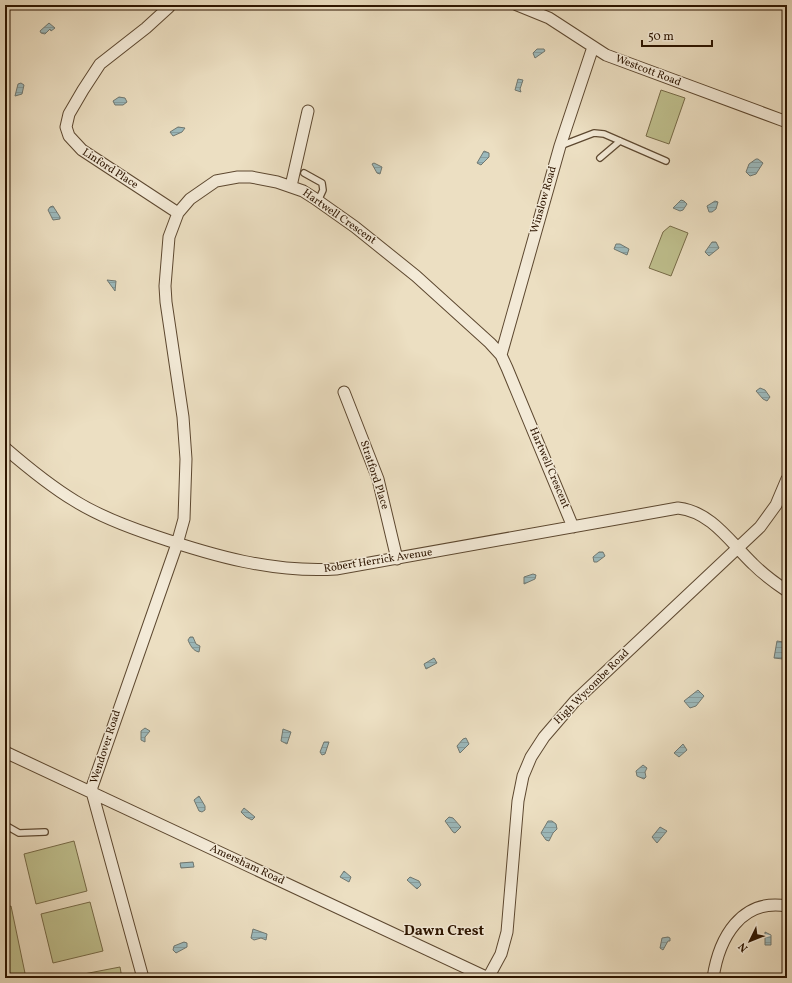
<svg xmlns="http://www.w3.org/2000/svg" width="792" height="983" font-family="Vollkorn,serif">
<style>
.pitch{fill:#bfc08e;stroke:#766a47}
.water{fill:url(#water-rules);stroke:#707871}
.lines{fill:none;stroke-linecap:round;stroke-linejoin:round}
.service-casing{stroke:#5d4830;stroke-width:8}
.minor-casing{stroke:#5d4830;stroke-width:13}
.service{stroke:#f3ead7;stroke-width:5.5}
.minor{stroke:#f3ead7;stroke-width:11}
.labels{text-anchor:middle;dominant-baseline:central;stroke-width:3;stroke-linejoin:round;paint-order:stroke}
.street-label{font-size:11px;fill:#2d1500;stroke:#f3ead7}
.district-label{font-size:15px;font-weight:bold;fill:#2d1500;stroke:#f3ead7}
</style>
<defs>
<pattern id="water-rules" width="6" height="5" patternUnits="userSpaceOnUse"><rect width="6" height="5" fill="#9cbabd"/><path d="M0 2.5h6" fill="none" stroke="#879fa1"/></pattern>
</defs>
<rect width="100%" height="100%" fill="#ecdfc2"/>
<filter id="stains"><feTurbulence type="fractalNoise" baseFrequency=".005" numOctaves="4"/><feColorMatrix values="0 0 0 0 .2 0 0 0 0 .09 0 0 0 0 .02 0 0 0 .5 -.17"/></filter>
<radialGradient id="worn" r=".72"><stop offset=".6" stop-color="#630" stop-opacity="0"/><stop offset="1" stop-color="#630" stop-opacity=".3"/></radialGradient>
<path class="pitch" d="M 661,90 L 685,98 L 669,144 L 646,136 Z
M 670,226 L 688,233 L 671,276 L 649,268 L 663,232 Z
M 74,841 L 87,891 L 36,904 L 24,854 Z
M 90,902 L 103,951 L 53,963 L 41,914 Z
M 11,906 L 26,978 L 5,978 L 5,908 Z
M 120,967 L 122,978 L 63,978 Z"/>
<path class="water" d="M 49,23 L 55,28 L 51,31 L 50,29 L 45,34 L 41,33 L 40,31 Z
M 537,49 L 544,49 L 545,51 L 535,58 L 533,53 Z
M 518,79 L 523,80 L 520,89 L 521,92 L 515,90 Z
M 21,83 L 24,85 L 22,94 L 15,96 L 18,84 Z
M 119,97 L 125,98 L 127,102 L 123,105 L 115,105 L 113,101 Z
M 178,127 L 185,128 L 182,132 L 173,136 L 170,132 Z
M 484,151 L 489,153 L 489,157 L 481,165 L 477,163 Z
M 756,159 L 758,159 L 763,163 L 756,174 L 750,176 L 746,172 L 749,164 Z
M 374,163 L 382,167 L 380,174 L 377,173 L 372,164 Z
M 681,200 L 684,201 L 687,204 L 683,210 L 680,211 L 673,208 Z
M 715,201 L 718,202 L 716,209 L 712,212 L 709,212 L 707,206 Z
M 53,206 L 60,217 L 60,219 L 53,220 L 48,210 L 50,207 Z
M 712,242 L 716,242 L 719,248 L 709,256 L 705,252 Z
M 616,244 L 620,244 L 629,249 L 627,255 L 614,249 Z
M 107,280 L 116,281 L 115,291 Z
M 760,388 L 765,390 L 770,397 L 767,401 L 763,399 L 756,391 Z
M 599,552 L 603,552 L 605,556 L 597,562 L 594,562 L 593,557 Z
M 533,574 L 536,575 L 535,579 L 524,584 L 524,577 Z
M 190,637 L 193,637 L 196,644 L 200,646 L 199,652 C 193,651 190,645 188,640 Z
M 777,641 L 783,642 L 783,659 L 774,658 Z
M 434,658 L 437,663 L 426,669 L 424,664 Z
M 698,690 L 704,696 L 696,706 L 690,708 L 684,701 Z
M 145,728 L 150,731 L 145,737 L 145,742 L 141,740 L 141,731 Z
M 283,729 L 291,732 L 287,744 L 281,741 Z
M 466,738 L 469,744 L 460,753 L 457,746 L 463,739 Z
M 329,742 L 325,754 L 322,755 L 320,752 L 324,742 Z
M 683,744 L 687,750 L 679,757 L 674,753 Z
M 643,765 L 647,768 L 645,772 L 646,777 L 644,779 L 637,776 L 636,771 Z
M 199,796 L 205,806 L 205,810 L 202,812 L 199,811 L 194,800 Z
M 244,808 L 255,817 L 252,820 L 246,817 L 241,812 Z
M 449,817 L 453,818 L 461,827 L 455,833 L 453,832 L 445,821 Z
M 548,821 L 552,821 L 556,824 L 557,829 L 553,833 L 549,841 L 546,840 L 541,833 Z
M 660,827 L 667,831 L 657,843 L 652,837 Z
M 193,862 L 194,867 L 181,868 L 180,863 Z
M 344,871 L 351,877 L 349,882 L 340,877 Z
M 410,877 L 419,881 L 421,885 L 417,889 L 407,880 Z
M 253,929 L 267,934 L 266,940 L 261,938 L 254,940 L 251,938 Z
M 765,932 L 771,935 L 771,945 L 765,945 Z
M 668,937 L 670,938 L 670,941 L 668,941 L 663,950 L 660,948 L 662,938 Z
M 184,942 L 187,943 L 187,947 L 176,953 L 173,950 L 174,946 Z"/>
<g class="lines">
<defs>
<path id="service" d="M 785,122 L 787,111
M 560,146 L 594,133 L 604,134 L 666,161
M 600,158 L 620,141
M 304,173 L 322,183 L 323,190 L 318,201
M 5,825 L 19,833 L 45,832"/>
<path id="minor" d="M 517,5 L 549,18 L 606,55 L 787,122
M 169,7 L 146,28 L 100,64 L 83,90 L 69,114 L 66,127 L 69,136 L 82,150 L 178,213
M 291,186 L 308,111
M 501,355 L 560,146 L 593,47
M 344,392 L 378,479 L 397,559
M 5,448 C 27,467 50,486 75,501 C 99,516 128,527 155,536 C 214,556 273,573 336,569 L 678,508 C 712,512 730,542 753,564 C 763,574 775,583 787,591
M 5,752 L 488,978
M 143,978 L 92,792 L 92,787 L 177,544 L 184,519 L 186,459 L 183,417 L 166,302 L 165,286 L 169,237 L 178,213 L 190,199 L 216,181 L 238,177 L 251,177 L 277,182 L 303,191 L 314,198 L 355,227 L 416,276 L 490,343 L 501,355 L 507,368 L 573,527
M 488,978 L 501,954 L 507,932 L 518,801 L 523,776 L 531,757 L 544,737 L 575,701 L 760,527 L 776,505 L 787,479
M 713,978 C 719,938 741,898 787,906"/>
</defs>
<use href="#service" class="service-casing"/>
<use href="#minor" class="minor-casing"/>
<use href="#service" class="service"/>
<use href="#minor" class="minor"/>
</g>
<g class="labels">
<g class="street-label">
<text transform="translate(648 71) rotate(21)">Westcott Road</text>
<text transform="translate(110 169) rotate(33)">Linford Place</text>
<text transform="translate(544 200) rotate(-74)">Winslow Road</text>
<text transform="translate(339 217) rotate(35)">Hartwell Crescent</text>
<text transform="translate(549 468) rotate(67)">Hartwell Crescent</text>
<text transform="translate(374 475) rotate(72)">Stratford Place</text>
<text transform="translate(378 561) rotate(-9)">Robert Herrick Avenue</text>
<text transform="translate(592 687) rotate(-45)">High Wycombe Road</text>
<text transform="translate(106 747) rotate(-72)">Wendover Road</text>
<text transform="translate(247 865) rotate(25)">Amersham Road</text>
</g>
<g class="district-label">
<text x="444" y="931">Dawn Crest</text>
</g>
</g>
<rect width="792" height="983" fill="none" stroke="#ecdfc2" stroke-width="20"/>
<rect x="6" y="6" width="780" height="971" fill="none" stroke="#2d1500" stroke-width="2"/>
<rect x="10" y="10" width="772" height="963" fill="none" stroke="#2d1500"/>
<g transform="translate(750 941) rotate(227)" stroke="#f3ead7" stroke-width="3" paint-order="stroke">
<path d="M0-3L7 15L0 10L-7 15Z" fill="#2d1500"/>
<text y="-6" font-size="11" font-weight="bold" text-anchor="middle" fill="#2d1500">N</text>
</g>
<path d="M642 40v6h70v-6" fill="none" stroke="#2d1500" stroke-width="2"/>
<text x="648" y="40" font-size="12" fill="#2d1500" stroke="#f3ead7" stroke-width="3" paint-order="stroke">50 m</text>
<rect width="100%" height="100%" filter="url(#stains)"/>
<rect width="100%" height="100%" fill="url(#worn)"/>
</svg>
